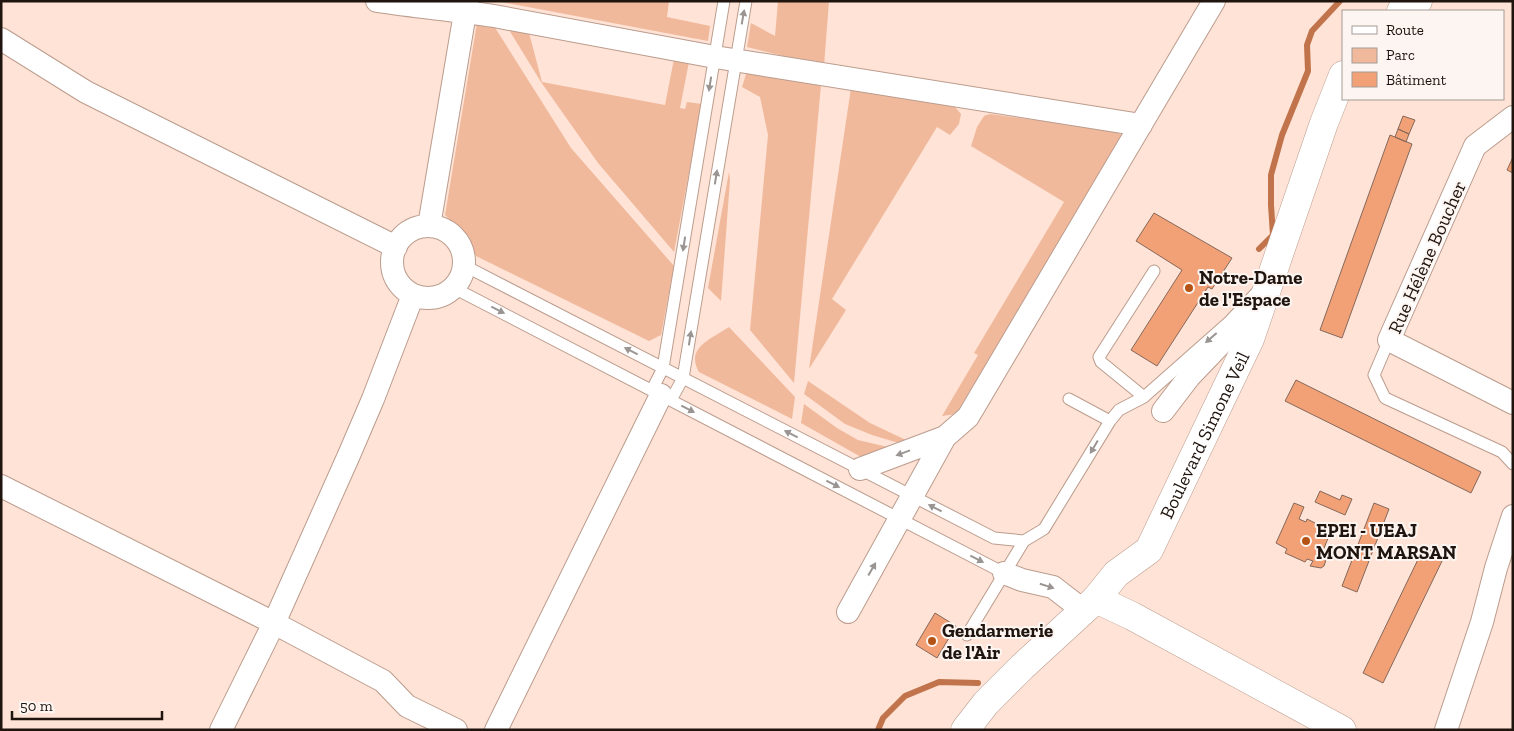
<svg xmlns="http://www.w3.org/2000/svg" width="1514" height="731" font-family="'Zilla Slab',serif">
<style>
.green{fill:#f1b99c}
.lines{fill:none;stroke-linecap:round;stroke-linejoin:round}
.stream{stroke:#c1744b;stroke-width:6}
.building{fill:#f2a177;stroke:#85685a}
.lane-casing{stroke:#bb9c8d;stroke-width:13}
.street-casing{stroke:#bb9c8d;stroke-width:24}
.secondary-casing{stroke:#bb9c8d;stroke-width:29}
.lane{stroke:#fff;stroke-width:11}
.street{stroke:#fff;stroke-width:22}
.secondary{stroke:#fff;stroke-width:28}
.oneway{fill:#9a9593}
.poi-dot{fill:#b55314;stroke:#fcf5f1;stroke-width:2}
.labels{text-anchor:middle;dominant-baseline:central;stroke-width:4;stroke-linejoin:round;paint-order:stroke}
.street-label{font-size:19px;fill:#1f140e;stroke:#fcf5f1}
.poi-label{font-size:19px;font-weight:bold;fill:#1f140e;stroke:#fcf5f1;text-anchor:start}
</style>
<rect width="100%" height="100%" fill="#fee3d6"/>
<path class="green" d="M 496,1 L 669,1 L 667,17 L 710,26 L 708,41 Z
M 778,1 L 829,1 L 824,66 L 747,47 L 751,23 L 775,36 Z
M 477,23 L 494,26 L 571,148 L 674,266 L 661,335 L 649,341 L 476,256 L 461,231 L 445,215 Z
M 506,25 L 528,29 L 542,82 L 665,105 L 674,59 L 689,62 L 680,108 L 685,109 L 687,102 L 702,104 L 674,252 L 598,163 L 541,82 Z
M 747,71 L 821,85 L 794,383 L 750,330 L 768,135 L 760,97 L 742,87 Z
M 851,88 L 955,107 L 961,114 L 959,124 L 950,135 L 937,127 L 832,299 L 846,310 L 809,369 Z
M 990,114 L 1112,130 L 1122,135 L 956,414 L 942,416 L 978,355 L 974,353 L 1064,202 L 971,146 L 977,127 L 984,116 Z
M 729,172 L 730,180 L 721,301 L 708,288 Z
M 729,327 L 795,397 L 792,419 L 699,372 C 685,348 711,339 729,327 Z
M 808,381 L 870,423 L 906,440 L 902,444 L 872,435 L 845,424 L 804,394 Z
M 804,404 L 837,428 L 858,440 L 892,448 L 861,457 L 801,423 Z"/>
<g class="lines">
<path class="stream" d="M 1259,249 L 1273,235 L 1271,205 L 1271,175 L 1282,135 L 1308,71 L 1307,45 L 1312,31 L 1340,1
M 878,730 L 883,718 L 905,696 L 939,682 L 978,683"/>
</g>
<path class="building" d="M 1403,116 L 1415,120 L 1409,134 L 1398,129 Z
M 1398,129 L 1409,134 L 1406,142 L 1395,137 Z
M 1390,135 L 1412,144 L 1342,338 L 1320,330 Z
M 1513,157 L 1513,173 L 1507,170 Z
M 1154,213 L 1232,258 L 1212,289 L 1208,287 L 1157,366 L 1131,350 L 1182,270 L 1136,241 Z
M 1296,380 L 1481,472 L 1471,493 L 1285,401 Z
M 1320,491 L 1340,500 L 1342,495 L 1352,499 L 1345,515 L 1315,502 Z
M 1294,503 L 1304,507 L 1299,519 L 1306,522 L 1307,519 L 1331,531 L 1322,553 L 1325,555 L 1326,560 L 1324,566 L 1321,568 L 1310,566 L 1313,561 L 1307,559 L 1305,562 L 1285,553 L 1287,549 L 1276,543 Z
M 1374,503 L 1389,509 L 1357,592 L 1342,586 Z
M 1424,547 L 1444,557 L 1383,683 L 1363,673 Z
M 935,613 L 956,626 L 937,658 L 916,645 Z"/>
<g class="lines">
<defs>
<path id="lane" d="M 465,266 L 994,538 L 1024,541 L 1044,529 L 1110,421 L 1119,410 L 1144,397 L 1230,321 L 1258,291
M 454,288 L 1004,573
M 1389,340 L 1374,375 L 1385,398 L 1502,452 L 1513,464
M 652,390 L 663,368 L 724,1
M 1144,397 L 1101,362 L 1099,357 L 1154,271
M 1069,399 L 1110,421
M 671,400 L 683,378 L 746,1
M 967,635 L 1024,541"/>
<path id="street" d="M 377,1 C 416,7 455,10 494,16 L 715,57 L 1141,125
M 1,39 L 86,92 L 396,247
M 1513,117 L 1475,146 L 1389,340 L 1513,403
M392 262a36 36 0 1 1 72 0a36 36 0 1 1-72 0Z
M 429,226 L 467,1
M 1163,411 L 1189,377 L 1232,332 L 1259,316
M 860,469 L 945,437
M 1,486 L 274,623 L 383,681 L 407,706 L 456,730
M 1004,573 L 1022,580 L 1053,587 L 1084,611
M 848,612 L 945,437 L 968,417 L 1214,1
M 221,730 L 274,623 L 349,455 L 373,399 L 413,295
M 496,730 L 661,395
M 1446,730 L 1482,622 L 1496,568 L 1513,516"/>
<g id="secondary">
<path d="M 1401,11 L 1418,1"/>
<path d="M 1096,599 L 1132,616 L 1342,730"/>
<path id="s1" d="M 965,730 L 986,703 L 1022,667 L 1096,599 L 1116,574 L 1149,550 L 1250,339 L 1324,123 L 1343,75"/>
</g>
</defs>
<use href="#lane" class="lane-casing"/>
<use href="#street" class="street-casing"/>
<use href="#secondary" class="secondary-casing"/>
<use href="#lane" class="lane"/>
<use href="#street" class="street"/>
<use href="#secondary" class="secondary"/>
</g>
<defs><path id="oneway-solid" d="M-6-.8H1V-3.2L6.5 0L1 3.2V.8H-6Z" transform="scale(1.25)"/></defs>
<g class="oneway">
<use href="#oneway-solid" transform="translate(743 17) rotate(-80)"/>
<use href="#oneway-solid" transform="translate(710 84) rotate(99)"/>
<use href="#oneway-solid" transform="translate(716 177) rotate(-81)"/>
<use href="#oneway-solid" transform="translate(684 244) rotate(99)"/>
<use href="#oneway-solid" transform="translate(498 310) rotate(27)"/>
<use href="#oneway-solid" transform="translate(690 338) rotate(-81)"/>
<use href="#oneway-solid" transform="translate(1211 338) rotate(139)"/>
<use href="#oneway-solid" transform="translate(631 351) rotate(-153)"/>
<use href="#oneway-solid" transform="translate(688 409) rotate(27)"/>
<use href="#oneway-solid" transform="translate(791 434) rotate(-153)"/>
<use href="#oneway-solid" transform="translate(1094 447) rotate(121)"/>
<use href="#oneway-solid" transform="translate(903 453) rotate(160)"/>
<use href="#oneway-solid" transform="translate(833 484) rotate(27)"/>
<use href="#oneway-solid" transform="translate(935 508) rotate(-153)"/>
<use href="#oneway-solid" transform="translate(977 559) rotate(27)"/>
<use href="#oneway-solid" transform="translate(872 569) rotate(-60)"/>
<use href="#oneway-solid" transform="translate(1047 586) rotate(17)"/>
</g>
<g class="poi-dot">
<circle cx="1189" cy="288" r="5"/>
<circle cx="1306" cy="541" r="5"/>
<circle cx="932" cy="641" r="5"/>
</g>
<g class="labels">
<g class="street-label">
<text transform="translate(1427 257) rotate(-66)">Rue Hélène Boucher</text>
<text stroke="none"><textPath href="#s1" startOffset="386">Boulevard Simone Veil</textPath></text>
</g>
<g class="poi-label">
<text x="1199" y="277">Notre-Dame<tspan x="1199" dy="22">de l'Espace</tspan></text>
<text x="1316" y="530">EPEI - UEAJ<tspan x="1316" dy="22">MONT MARSAN</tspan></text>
<text x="942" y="630">Gendarmerie<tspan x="942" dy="22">de l'Air</tspan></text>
</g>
</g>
<rect width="1514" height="731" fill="none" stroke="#1f140e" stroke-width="5"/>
<rect x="1342" y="10" width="162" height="90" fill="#fcf5f1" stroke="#a49b96"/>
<rect x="1352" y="26" width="25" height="8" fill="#ffffff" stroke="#a49b96"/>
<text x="1386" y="35" font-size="15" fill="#1f140e">Route</text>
<rect x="1352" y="48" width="25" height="15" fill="#f1b99c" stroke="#a49b96"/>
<text x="1386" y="60" font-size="15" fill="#1f140e">Parc</text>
<rect x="1352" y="72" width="25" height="15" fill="#f2a177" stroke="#a49b96"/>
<text x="1386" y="85" font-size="15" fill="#1f140e">Bâtiment</text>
<path d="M12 711v8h150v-8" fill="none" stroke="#1f140e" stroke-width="2.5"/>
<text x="20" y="711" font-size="15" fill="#1f140e" stroke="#fcf5f1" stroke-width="4" paint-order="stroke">50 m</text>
</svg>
